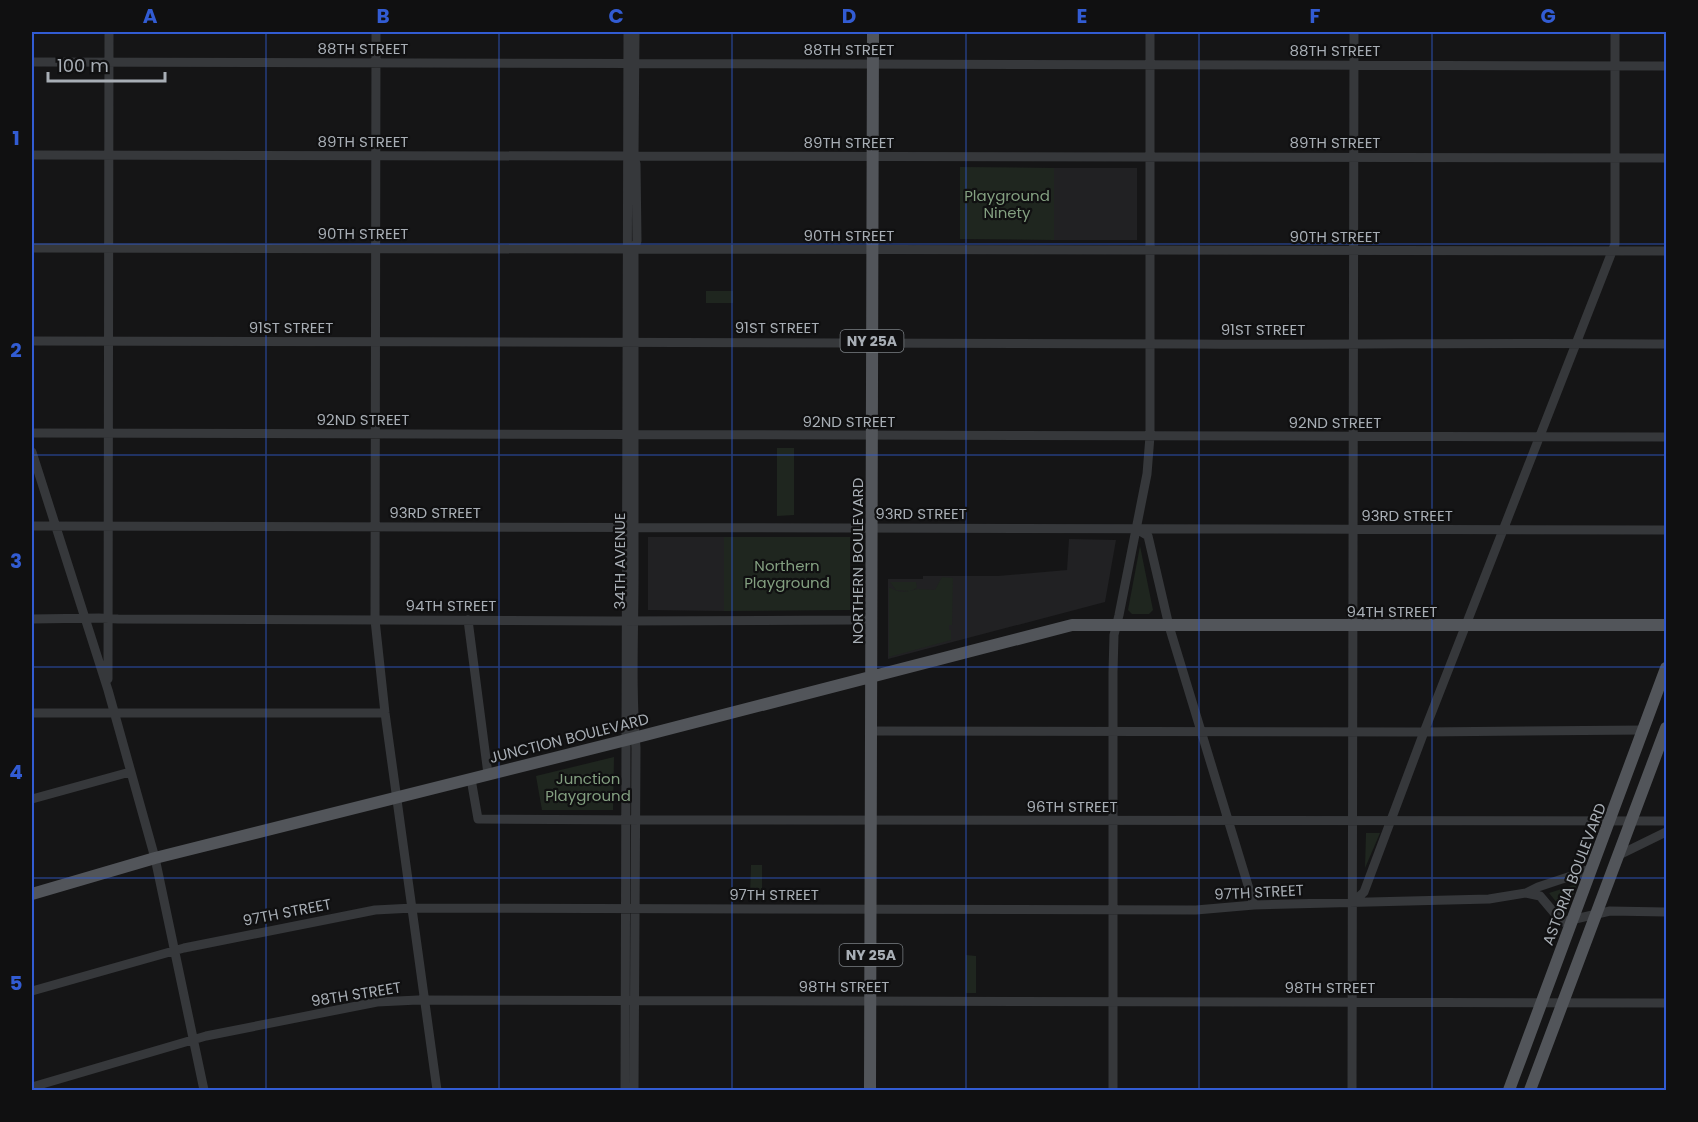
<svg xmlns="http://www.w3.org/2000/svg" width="1698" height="1122" font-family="Poppins,sans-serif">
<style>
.built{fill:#212123}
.green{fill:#1f261f}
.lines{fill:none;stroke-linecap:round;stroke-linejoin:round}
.minor{stroke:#36383b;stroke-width:9}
.major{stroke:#52555a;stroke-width:12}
.grid{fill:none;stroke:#325cd3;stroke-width:1.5;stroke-opacity:0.55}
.labels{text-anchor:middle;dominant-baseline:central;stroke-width:4.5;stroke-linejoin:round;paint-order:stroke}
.shield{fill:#101011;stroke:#7a7f84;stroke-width:1.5}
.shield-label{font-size:14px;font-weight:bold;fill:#a8aeb5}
.street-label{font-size:15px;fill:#a8aeb5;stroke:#101011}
.park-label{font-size:15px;fill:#839f80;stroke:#101011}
.neatline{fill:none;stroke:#325cd3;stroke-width:2}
.grid-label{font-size:20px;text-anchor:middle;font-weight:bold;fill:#325cd3}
</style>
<rect width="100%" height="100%" fill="#151516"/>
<path class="built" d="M 1054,168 L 1137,168 L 1137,240 L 1054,240 Z
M 648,537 L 724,537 L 724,611 L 648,610 Z
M 1069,539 L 1116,540 L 1105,602 L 888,659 L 888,579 L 923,579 L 923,576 L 998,576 L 1067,570 Z"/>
<path class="green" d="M 960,167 L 1054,168 L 1054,240 L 960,239 Z
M 706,291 L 733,291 L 733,303 L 706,303 Z
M 777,448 L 794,448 L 794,515 L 777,516 Z
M 724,537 L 850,537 L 850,610 L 724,611 Z
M 1140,546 L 1153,610 L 1149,614 L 1132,614 L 1128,610 Z
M 942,577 L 953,578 L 952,625 L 949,625 L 949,630 L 951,630 L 951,640 L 889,657 L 889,587 C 896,591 901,593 909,591 L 896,590 L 890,582 L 916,582 L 917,588 L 910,591 L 918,589 L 935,590 Z
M 614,757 L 613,810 L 542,810 L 536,776 Z
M 1366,833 L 1380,833 L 1365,868 Z
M 751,865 L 762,865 L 762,896 L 750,896 Z
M 1577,884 L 1566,914 L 1549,893 Z
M 966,955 L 976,956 L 976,993 L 966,993 Z"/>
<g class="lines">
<path class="minor" d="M 376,32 L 375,620 L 385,713 L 437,1090
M 32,62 L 1666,66
M 32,155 L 1666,158
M 32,248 L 1666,251
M 32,341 C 418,342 804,342 1190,344 C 1349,345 1508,342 1666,344
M 32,433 L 1666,437
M 32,452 L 108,690 L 155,858 L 204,1090
M 32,526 L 1666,530
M 1138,530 L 1148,536 L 1169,626 L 1254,905
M 32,619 L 99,618 L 118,619 L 617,621 L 855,620 L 871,618
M 468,620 L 488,774
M 108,679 L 109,32
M 32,713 L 385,713
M 871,731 L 1424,732 L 1644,730
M 471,779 L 478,819 L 643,820 L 1666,821
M 32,799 L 130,772
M 1619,855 L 1666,832
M 1526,893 L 1540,896 L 1562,922 L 1610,911 L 1666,912
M 1352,903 L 1364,892 L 1424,732 L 1615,244 L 1615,32
M 32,991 L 184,948 L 375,910 L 413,908 L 1196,910 L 1254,905 L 1489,899 L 1526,893 L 1538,887 L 1580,873 L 1592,868
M 32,1087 L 206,1036 L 377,1002 L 418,1000 L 1666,1003
M 625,1090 L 628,32
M 634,1090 L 636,748 C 631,691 634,632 634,574 C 634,466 634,358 634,249 L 637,241 L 636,164 L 634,156 L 635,32
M 1113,1090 L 1113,672 L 1114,635 L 1119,615 L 1147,474 L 1150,436 L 1150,32
M 1352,1090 L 1354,32"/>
<path class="major" d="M 32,894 L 155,858 L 626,740 L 1072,625 L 1666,625
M 870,1090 L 873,32
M 1509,1090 L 1666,668
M 1530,1090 L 1666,728"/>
</g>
<path class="grid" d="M 266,32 L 266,1090M 499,32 L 499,1090M 732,32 L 732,1090M 966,32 L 966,1090M 1199,32 L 1199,1090M 1432,32 L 1432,1090M 32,244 L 1666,244M 32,455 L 1666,455M 32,667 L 1666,667M 32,878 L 1666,878"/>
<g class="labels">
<g class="shield">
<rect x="840.5" y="330" width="63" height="22" rx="4.5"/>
<rect x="839.5" y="944" width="63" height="22" rx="4.5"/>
</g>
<g class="shield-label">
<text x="872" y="341">NY 25A</text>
<text x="871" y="955">NY 25A</text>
</g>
<g class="street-label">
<text x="363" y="48">88TH STREET</text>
<text x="849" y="49">88TH STREET</text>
<text x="1335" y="50">88TH STREET</text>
<text x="363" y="141">89TH STREET</text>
<text x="849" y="142">89TH STREET</text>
<text x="1335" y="142">89TH STREET</text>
<text x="363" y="233">90TH STREET</text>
<text x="849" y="235">90TH STREET</text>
<text x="1335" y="236">90TH STREET</text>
<text x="291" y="327">91ST STREET</text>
<text x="777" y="327">91ST STREET</text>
<text x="1263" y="329">91ST STREET</text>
<text x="363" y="419">92ND STREET</text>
<text x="849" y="421">92ND STREET</text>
<text x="1335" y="422">92ND STREET</text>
<text x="435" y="512">93RD STREET</text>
<text x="921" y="513">93RD STREET</text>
<text x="1407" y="515">93RD STREET</text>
<text transform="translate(619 561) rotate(-90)">34TH AVENUE</text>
<text transform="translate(857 561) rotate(-90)">NORTHERN BOULEVARD</text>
<text x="451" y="605">94TH STREET</text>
<text x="1392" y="611">94TH STREET</text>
<text transform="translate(569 738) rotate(-14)">JUNCTION BOULEVARD</text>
<text x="1072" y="806">96TH STREET</text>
<text transform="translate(1574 874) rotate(-69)">ASTORIA BOULEVARD</text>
<text transform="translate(1259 892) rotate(-3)">97TH STREET</text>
<text x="774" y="894">97TH STREET</text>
<text transform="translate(287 912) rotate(-11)">97TH STREET</text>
<text x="844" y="986">98TH STREET</text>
<text x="1330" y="987">98TH STREET</text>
<text transform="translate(356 994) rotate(-9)">98TH STREET</text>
</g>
<g class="park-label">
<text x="1007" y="195">Playground<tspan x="1007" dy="17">Ninety</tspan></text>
<text x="787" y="565">Northern<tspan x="787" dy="17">Playground</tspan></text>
<text x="588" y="778">Junction<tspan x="588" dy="17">Playground</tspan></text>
</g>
</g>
<rect width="1698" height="1122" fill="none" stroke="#101011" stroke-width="66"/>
<path d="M48 72v9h117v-9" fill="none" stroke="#a8aeb5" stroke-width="3"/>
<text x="57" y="72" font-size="18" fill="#a8aeb5" stroke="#101011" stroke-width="4.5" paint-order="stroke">100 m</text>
<rect x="33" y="33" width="1632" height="1056" class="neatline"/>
<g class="grid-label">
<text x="150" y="23">A</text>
<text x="383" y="23">B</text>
<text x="616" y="23">C</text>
<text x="849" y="23">D</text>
<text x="1082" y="23">E</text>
<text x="1315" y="23">F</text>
<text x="1548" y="23">G</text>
<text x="16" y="145">1</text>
<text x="16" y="357">2</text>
<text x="16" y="568">3</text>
<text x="16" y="779">4</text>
<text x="16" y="990">5</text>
</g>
</svg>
